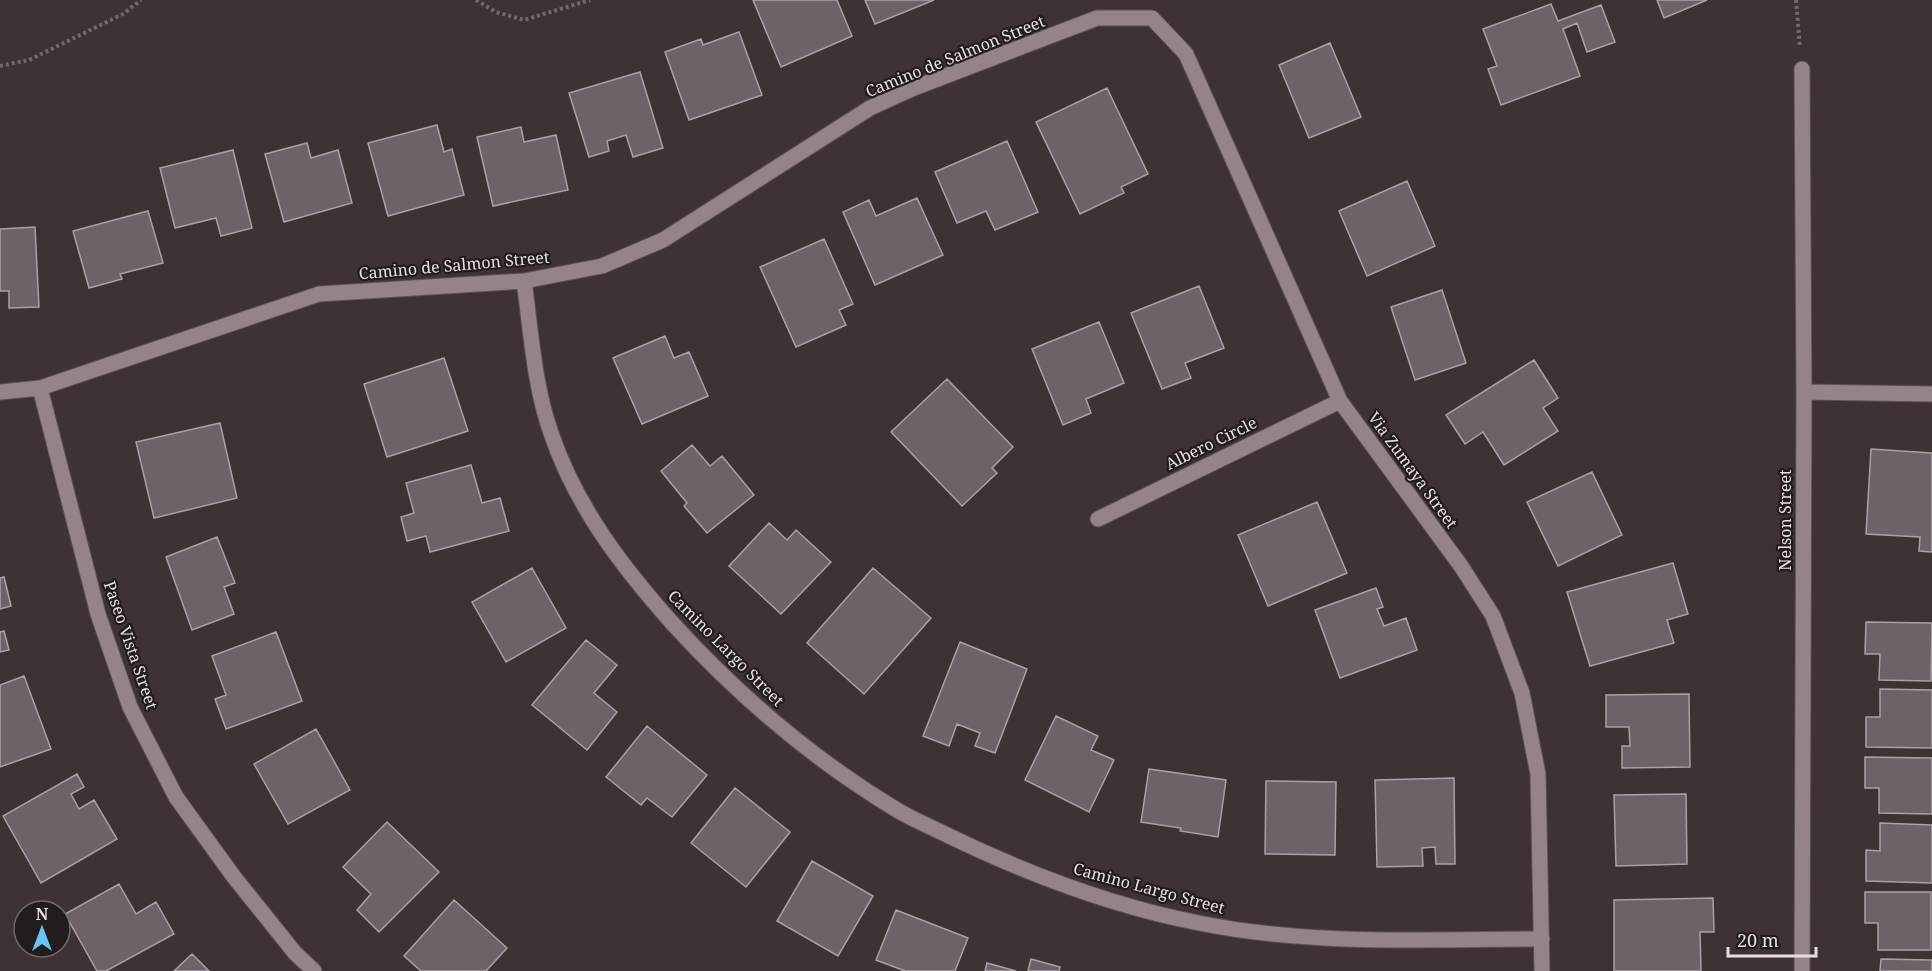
<svg xmlns="http://www.w3.org/2000/svg" width="1932" height="971" font-family="'Noto Serif',serif">
<style>
.building{fill:#6e6168;stroke:#ac9fa6;stroke-width:1.5}
.lines{fill:none;stroke-linecap:round;stroke-linejoin:round}
.minor-casing{stroke:#5c5152;stroke-width:17}
.path{stroke:#74686a;stroke-width:4;stroke-dasharray:3 3;stroke-linecap:butt}
.minor{stroke:#948486;stroke-width:15}
.labels{text-anchor:middle;dominant-baseline:central;stroke-width:4.5;stroke-linejoin:round;paint-order:stroke}
.street-label{font-size:16px;fill:#e8dfe0;stroke:#221c1c}
</style>
<rect width="100%" height="100%" fill="#3f3234"/>
<path class="building" d="M 753,0 L 837,0 L 852,36 L 781,67 Z
M 865,0 L 934,0 L 875,24 Z
M 1657,0 L 1707,0 L 1664,18 Z
M 1551,4 L 1558,21 L 1601,5 L 1615,42 L 1587,52 L 1577,23 L 1563,29 L 1580,76 L 1501,105 L 1488,69 L 1497,66 L 1483,29 Z
M 739,32 L 762,95 L 689,120 L 665,52 L 701,39 L 703,45 Z
M 1330,43 L 1361,117 L 1309,138 L 1279,65 Z
M 640,72 L 663,148 L 633,157 L 626,135 L 607,141 L 609,151 L 589,157 L 569,93 Z
M 1107,88 L 1148,174 L 1121,187 L 1124,193 L 1080,214 L 1036,122 Z
M 437,125 L 444,152 L 452,149 L 464,195 L 388,216 L 368,143 Z
M 521,127 L 524,142 L 556,135 L 568,190 L 493,206 L 477,137 Z
M 1007,141 L 1038,212 L 995,230 L 986,211 L 957,223 L 935,172 Z
M 307,143 L 311,158 L 338,150 L 352,203 L 284,222 L 265,154 Z
M 233,150 L 252,228 L 221,236 L 216,218 L 175,228 L 160,168 Z
M 1407,181 L 1435,246 L 1367,276 L 1339,211 Z
M 917,198 L 943,255 L 875,285 L 843,212 L 869,200 L 876,216 Z
M 148,211 L 163,263 L 120,274 L 122,279 L 89,288 L 73,231 Z
M 35,227 L 39,307 L 9,308 L 9,291 L 0,291 L 0,229 Z
M 824,239 L 853,304 L 839,310 L 846,325 L 796,347 L 760,267 Z
M 1199,286 L 1224,348 L 1185,363 L 1191,378 L 1162,389 L 1131,313 Z
M 1442,290 L 1466,363 L 1415,380 L 1391,307 Z
M 1099,322 L 1124,383 L 1086,399 L 1091,413 L 1063,425 L 1032,349 Z
M 665,336 L 674,358 L 689,352 L 708,396 L 642,424 L 613,358 Z
M 444,358 L 468,431 L 387,457 L 364,384 Z
M 1534,360 L 1558,398 L 1543,408 L 1558,431 L 1504,465 L 1483,432 L 1465,444 L 1446,415 Z
M 947,379 L 1013,447 L 992,468 L 997,473 L 962,506 L 891,432 Z
M 220,423 L 237,498 L 154,518 L 136,442 Z
M 692,445 L 710,466 L 722,456 L 754,495 L 707,533 L 684,506 L 687,503 L 661,471 Z
M 1871,449 L 1932,453 L 1932,552 L 1919,551 L 1920,537 L 1866,534 Z
M 471,465 L 482,503 L 500,498 L 509,531 L 430,552 L 426,536 L 407,541 L 401,517 L 414,513 L 406,483 Z
M 1592,472 L 1622,535 L 1558,566 L 1527,502 Z
M 1317,502 L 1347,573 L 1268,606 L 1238,535 Z
M 769,523 L 787,540 L 796,530 L 831,562 L 781,614 L 729,566 Z
M 217,537 L 235,583 L 224,587 L 234,614 L 192,630 L 166,557 Z
M 1673,563 L 1688,614 L 1667,620 L 1674,643 L 1590,666 L 1567,592 Z
M 532,568 L 566,628 L 506,662 L 472,602 Z
M 873,568 L 931,618 L 864,694 L 807,643 Z
M 4,577 L 11,606 L 0,609 L 0,578 Z
M 1376,588 L 1383,607 L 1377,609 L 1384,626 L 1406,618 L 1417,650 L 1340,678 L 1315,610 Z
M 1866,622 L 1932,623 L 1931,681 L 1879,680 L 1880,654 L 1865,654 Z
M 4,631 L 9,650 L 0,652 L 0,632 Z
M 276,632 L 302,701 L 226,729 L 215,699 L 226,695 L 212,656 Z
M 586,640 L 617,665 L 594,693 L 617,712 L 587,750 L 532,705 Z
M 960,642 L 1027,669 L 995,753 L 975,746 L 980,733 L 957,724 L 949,746 L 923,736 Z
M 24,676 L 51,749 L 0,767 L 0,685 Z
M 1880,689 L 1932,690 L 1932,748 L 1866,747 L 1866,717 L 1880,717 Z
M 1689,694 L 1690,767 L 1622,768 L 1622,746 L 1630,746 L 1629,727 L 1606,727 L 1606,695 Z
M 1056,716 L 1098,736 L 1091,750 L 1114,760 L 1089,812 L 1025,780 Z
M 647,726 L 707,775 L 672,817 L 647,798 L 641,805 L 606,777 Z
M 316,729 L 350,790 L 288,824 L 254,764 Z
M 1865,757 L 1932,758 L 1932,814 L 1879,813 L 1879,788 L 1865,788 Z
M 1149,769 L 1226,780 L 1218,837 L 1180,831 L 1181,828 L 1141,822 Z
M 77,774 L 84,787 L 71,794 L 79,809 L 94,800 L 117,839 L 41,883 L 3,816 Z
M 1454,778 L 1455,864 L 1436,864 L 1435,847 L 1422,848 L 1423,866 L 1377,867 L 1375,780 Z
M 1266,781 L 1336,782 L 1335,855 L 1265,854 Z
M 735,788 L 790,832 L 746,887 L 691,843 Z
M 1686,794 L 1687,864 L 1616,866 L 1614,795 Z
M 387,822 L 439,872 L 379,932 L 357,910 L 371,894 L 343,867 Z
M 1880,823 L 1932,825 L 1932,883 L 1866,881 L 1866,850 L 1880,851 Z
M 812,861 L 873,896 L 838,956 L 777,921 Z
M 119,884 L 136,914 L 156,902 L 174,934 L 106,971 L 97,971 L 65,914 Z
M 1865,892 L 1931,892 L 1931,950 L 1878,950 L 1878,923 L 1865,923 Z
M 1713,898 L 1714,932 L 1700,932 L 1701,971 L 1614,971 L 1614,900 Z
M 454,900 L 507,948 L 486,971 L 421,971 L 404,956 Z
M 896,910 L 968,938 L 955,971 L 905,971 L 876,960 Z
M 192,954 L 209,971 L 174,971 Z
M 1031,959 L 1060,967 L 1059,971 L 1028,971 Z
M 1881,959 L 1932,960 L 1932,971 L 1880,971 Z
M 987,963 L 1016,971 L 985,971 Z"/>
<g class="lines">
<defs>
<path id="minor" d="M 524,281 C 531,331 534,385 551,433 C 576,507 623,568 674,625 C 739,696 814,760 897,810 C 912,819 929,826 945,834 C 1025,873 1111,906 1199,923 C 1311,946 1428,939 1542,939
M 40,388 L 98,614 L 130,707 L 176,797 L 234,877 L 295,953 L 314,971
M 0,392 L 40,388 L 319,294 L 524,281 L 602,266 L 663,240 L 870,108 L 914,88 L 1097,18 L 1152,18 L 1186,54 L 1340,401 L 1461,566 L 1493,616 L 1522,693 L 1538,774 L 1542,971
M 1804,392 L 1932,394
M 1098,519 L 1340,401
M 1802,971 L 1804,392 L 1802,69"/>
</defs>
<use href="#minor" class="minor-casing"/>
<path class="path" d="M 476,0 L 496,12 L 524,20 L 590,0
M 1796,0 L 1800,48
M 0,66 L 29,60 L 123,14 L 141,0"/>
<use href="#minor" class="minor"/>
</g>
<g class="labels">
<g class="street-label">
<text transform="translate(955 56) rotate(-22)">Camino de Salmon Street</text>
<text transform="translate(454 265) rotate(-5)">Camino de Salmon Street</text>
<text transform="translate(1211 443) rotate(-26)">Albero Circle</text>
<text transform="translate(1413 470) rotate(54)">Via Zumaya Street</text>
<text transform="translate(1785 520) rotate(-90)">Nelson Street</text>
<text transform="translate(131 645) rotate(71)">Paseo Vista Street</text>
<text transform="translate(726 648) rotate(45)">Camino Largo Street</text>
<text transform="translate(1149 888) rotate(15)">Camino Largo Street</text>
</g>
</g>
<g transform="translate(42 929)"><circle r="28" fill="#221c1c" stroke="#716a6a" stroke-width="1.5"/>
<path d="M0-4.5L10 22L0 15L-10 22Z" fill="#6cc3f2"/>
<text y="-9" font-size="16" font-weight="bold" text-anchor="middle" fill="#e8dfe0">N</text>
</g>
<path d="M1728 947v9h88v-9" fill="none" stroke="#e8dfe0" stroke-width="3"/>
<text x="1737" y="947" font-size="18" fill="#e8dfe0" stroke="#221c1c" stroke-width="4.5" paint-order="stroke">20 m</text>
</svg>
